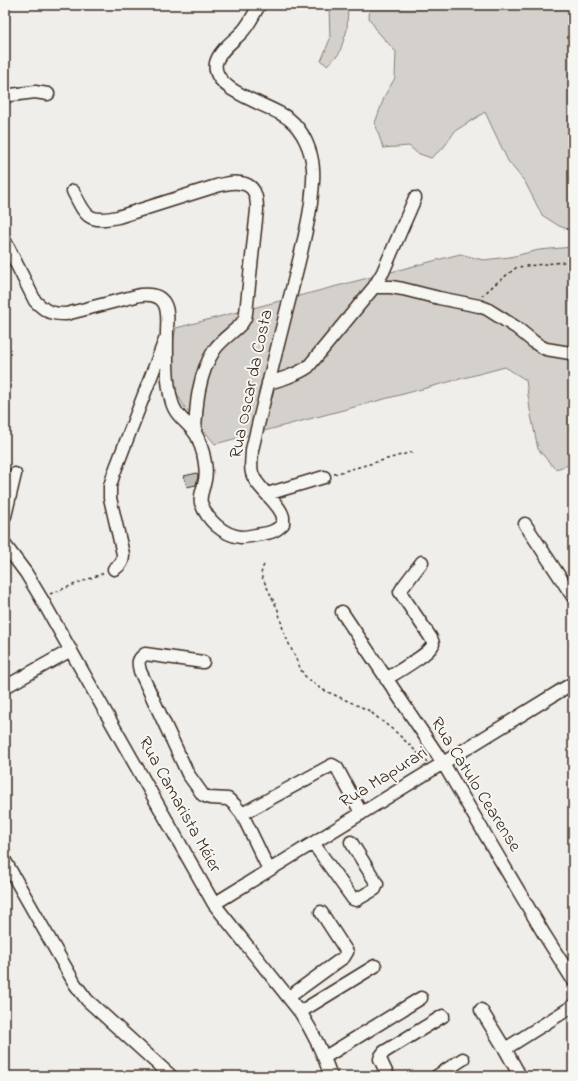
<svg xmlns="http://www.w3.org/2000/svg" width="578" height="1081" font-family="'Indie Flower',sans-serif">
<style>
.green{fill:#d4d1cc;stroke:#887e75}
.building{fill:#c2bdb7;stroke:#3b2a1e}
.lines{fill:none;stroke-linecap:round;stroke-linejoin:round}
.minor-casing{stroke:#3b2a1e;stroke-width:15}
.path{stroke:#3b2a1e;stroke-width:1.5;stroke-dasharray:3 3;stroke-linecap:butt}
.minor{stroke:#f6f6f2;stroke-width:12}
.labels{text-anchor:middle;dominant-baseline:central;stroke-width:4;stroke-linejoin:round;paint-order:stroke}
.street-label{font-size:18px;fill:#3b2a1e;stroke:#f6f6f2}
</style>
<rect width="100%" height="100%" fill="#efeeea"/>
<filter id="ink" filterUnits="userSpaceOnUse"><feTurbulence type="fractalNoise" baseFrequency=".025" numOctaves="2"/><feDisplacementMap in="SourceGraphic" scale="8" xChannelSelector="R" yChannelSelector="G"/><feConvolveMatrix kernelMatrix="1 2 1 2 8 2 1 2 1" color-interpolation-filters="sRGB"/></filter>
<g filter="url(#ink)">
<path class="green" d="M 329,5 L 348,5 L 347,30 L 339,54 L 327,65 L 321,61 L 330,39 Z
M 370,5 L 573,5 L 573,231 L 559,226 L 542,215 L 525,182 L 508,161 L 485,112 L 455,131 L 444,147 L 431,158 L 417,153 L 409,146 L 383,148 L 375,123 L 385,95 L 395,78 L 396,52 L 378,32 L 369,18 Z
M 573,247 L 573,464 L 555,469 L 538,449 L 530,410 L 526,380 L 505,367 L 215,444 L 185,408 L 175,390 L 169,361 L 176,328 L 460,254 L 483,260 L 510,257 L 539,250 Z"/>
<path class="building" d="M 197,473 L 198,476 L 196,485 L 187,487 L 184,476 Z"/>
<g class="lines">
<defs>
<path id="minor" d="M 5,97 L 11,95 L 35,92 L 48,94
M 73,191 C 86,217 88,223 118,217 L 213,187 C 226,183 249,177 255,194 C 257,199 257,205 257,210 L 246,313 L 245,318 L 242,323 C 234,332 222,339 215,349 C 198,374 196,405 195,433
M 5,241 L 35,301 C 46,312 51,314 66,314 L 140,295 C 149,294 159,294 164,303 C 169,311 167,324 167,333 C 167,355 166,378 171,399 C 175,417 186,420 195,433 C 199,438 201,447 203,453 C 205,462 207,471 205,480 C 204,488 199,495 201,503 C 207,520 223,535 241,537 C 245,537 251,536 256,535 C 268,533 274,533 283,524 C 283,521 283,519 283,517 C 280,503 256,488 252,473 C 250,466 252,457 252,450 C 265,395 279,340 293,285 C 300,257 307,231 311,203 C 312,192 314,180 313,169 C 312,151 303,130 289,119 C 272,105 210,91 216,63 C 219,50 235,40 243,31 C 250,23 254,14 259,5
M 374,287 L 391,287 L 403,289 L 439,298 L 479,306 L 487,309 L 517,328 L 534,342 L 540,346 L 546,349 L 570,353 L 573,355
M 268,383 C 282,379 296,375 308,367 L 374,287 L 383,272 L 415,198
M 267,494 L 324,477
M 5,516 L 15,474
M 525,524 L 573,597
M 5,545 L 26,573 L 41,598 L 214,904 L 300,1012 C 313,1032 323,1053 331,1076
M 114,569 C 121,565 123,562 123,554 L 110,498 L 110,486 L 114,473 L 165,340
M 342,612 L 443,763 L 544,934 L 573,980
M 203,662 L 145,654 C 137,660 138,663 140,671 L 188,774 L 203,795 L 210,798 L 228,799 L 234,804 L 242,814 L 269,870
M 386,679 C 394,674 432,652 433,644 C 433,642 432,640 431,638 L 400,592 L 403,587 L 422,562
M 5,687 L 71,650
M 242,814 L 332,765 L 337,768 L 359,809 L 361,814
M 313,843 L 353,899 L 356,900 L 375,889 L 377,884 L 351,842
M 5,861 L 75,984 L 87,1000 L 171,1076
M 214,904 L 573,683
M 289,997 L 344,957 L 347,952 L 321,912
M 481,1010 L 505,1049 L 520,1076
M 300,1012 L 375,966
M 505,1049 L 573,1006
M 325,1057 L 421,998
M 388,1076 L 380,1059 L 381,1056 L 384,1052 L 443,1016
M 437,1076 L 463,1059"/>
</defs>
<use href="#minor" class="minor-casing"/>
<path class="path" d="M 482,296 L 494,285 L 517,267 L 573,261
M 334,474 L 412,452
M 264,565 L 262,569 L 261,575 L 278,610 L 284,633 L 301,670 L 305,676 L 321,689 L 368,710 L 397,733 L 427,762
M 50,594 L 104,573"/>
<use href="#minor" class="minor"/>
</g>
</g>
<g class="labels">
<g class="street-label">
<text transform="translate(252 384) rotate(-78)">Rua Oscar da Costa</text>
<text transform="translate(384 778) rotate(-32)">Rua Mapurari</text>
<text transform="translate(475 785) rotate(58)">Rua Catulo Cearense</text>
<text transform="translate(179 805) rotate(61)">Rua Camarista Méier</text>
</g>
</g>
<rect width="578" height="1081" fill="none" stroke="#f6f6f2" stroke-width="20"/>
<rect x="10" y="10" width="558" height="1061" fill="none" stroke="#3b2a1e" stroke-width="1.5" filter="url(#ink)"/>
</svg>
